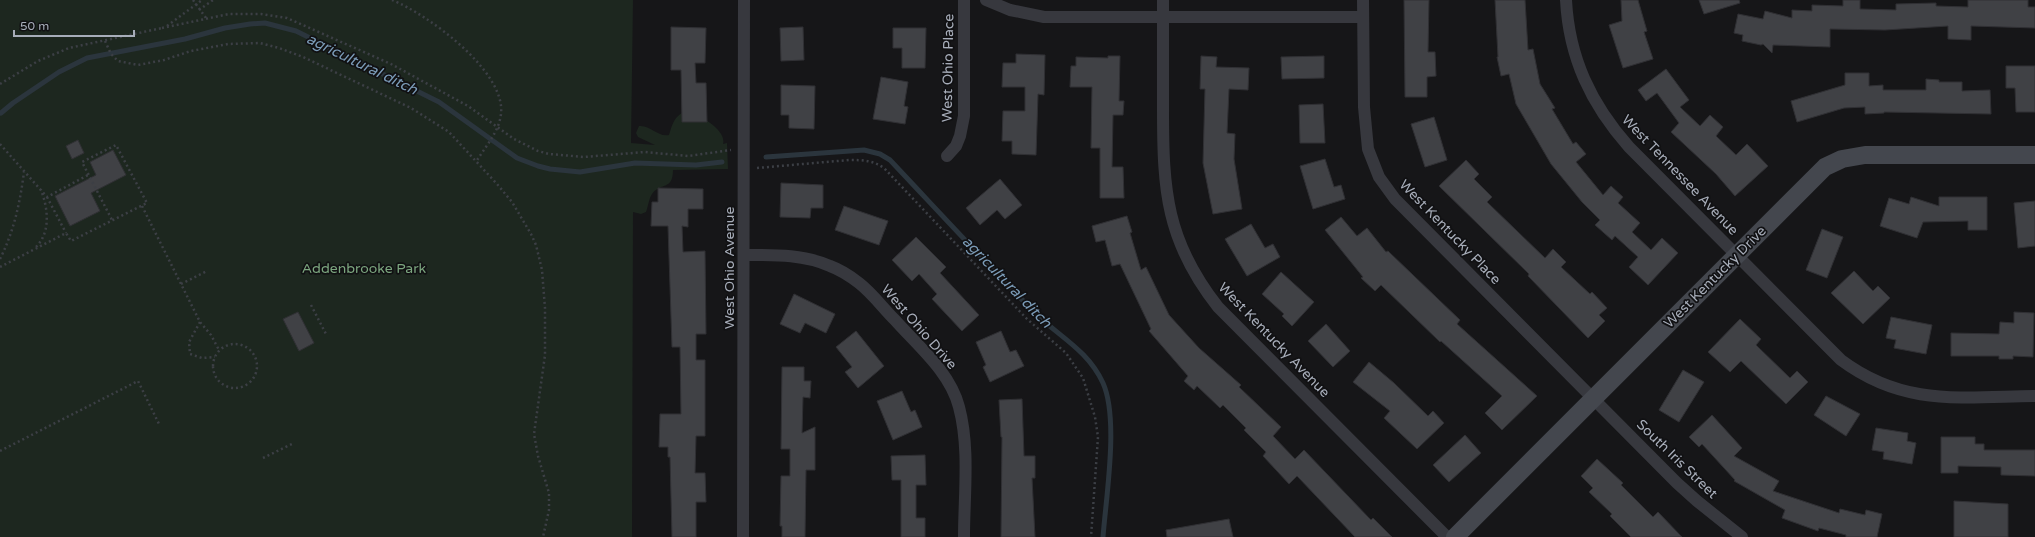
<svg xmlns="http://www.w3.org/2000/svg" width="2035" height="537" font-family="'Varela Round',sans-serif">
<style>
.green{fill:#1d271f}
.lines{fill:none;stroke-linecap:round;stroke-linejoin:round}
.stream{stroke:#2b353d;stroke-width:5}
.building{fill:#404145;stroke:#303034}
.path{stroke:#3c3f45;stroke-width:2.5;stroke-dasharray:2 3;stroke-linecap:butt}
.street{stroke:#37383e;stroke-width:12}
.secondary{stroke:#44474e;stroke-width:18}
.labels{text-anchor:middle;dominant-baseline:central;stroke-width:3.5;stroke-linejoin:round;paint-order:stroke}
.street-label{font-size:14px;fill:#a7adb9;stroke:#111113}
.park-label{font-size:14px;fill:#7ca67f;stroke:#111113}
.water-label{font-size:15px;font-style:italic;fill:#7b9bb7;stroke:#111113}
</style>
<rect width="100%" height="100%" fill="#161618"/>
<path class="green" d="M 0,0 L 633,0 L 631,143 L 655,145 L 638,137 L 636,133 L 639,126 C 651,125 657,137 669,135 C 673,122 675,115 688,110 C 699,115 727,130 723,144 L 727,143 L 728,169 L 673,170 C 673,191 660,182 652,194 C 649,198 648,207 646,212 L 641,214 L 633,212 L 632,537 L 0,537 Z"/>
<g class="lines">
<path class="stream" d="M 1,113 L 13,103 L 59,72 L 87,58 L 185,39 L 225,28 L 250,24 L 265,23 L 296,31 L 439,102 L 517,158 L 538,166 L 550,169 L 580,172 L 635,163 L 696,165 L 722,162
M 766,157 L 864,150 L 880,154 L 890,160 C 938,211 985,262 1034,312 C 1059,337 1087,349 1103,383 C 1119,419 1106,497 1103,537"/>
</g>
<path class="building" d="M 1404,0 L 1429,0 L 1428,52 L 1435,52 L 1436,76 L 1427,77 L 1427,97 L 1405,97 Z
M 1495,0 L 1525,0 L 1528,50 L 1533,49 L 1540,84 L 1555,108 L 1552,109 L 1573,144 L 1576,142 L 1586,154 L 1576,162 L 1603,195 L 1611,186 L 1623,197 L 1618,203 L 1640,223 L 1632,232 L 1651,250 L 1662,238 L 1678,253 L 1648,285 L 1629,267 L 1638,257 L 1615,236 L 1612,240 L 1595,225 L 1600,220 L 1582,202 L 1551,164 L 1516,104 L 1509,74 L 1501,76 L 1497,57 L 1498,57 Z
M 1621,0 L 1638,0 L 1647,31 L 1644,32 L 1653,59 L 1623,68 L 1609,25 L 1622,21 Z
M 1699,0 L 1739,0 L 1740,3 L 1704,14 Z
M 1843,0 L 1860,0 L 1860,9 L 1896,10 L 1896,4 L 1936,3 L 1936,6 L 1968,7 L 1968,0 L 2028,0 L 2028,7 L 2035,7 L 2035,28 L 1971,26 L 1971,40 L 1948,39 L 1948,26 L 1885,30 L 1830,29 L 1830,47 L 1773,45 L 1772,53 L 1763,44 L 1761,45 L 1742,41 L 1743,35 L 1734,33 L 1738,14 L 1763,19 L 1765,11 L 1792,18 L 1792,10 L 1812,11 L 1812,5 L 1843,6 Z
M 671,27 L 706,28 L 705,63 L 695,63 L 696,83 L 706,83 L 707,122 L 682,122 L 681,70 L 671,70 Z
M 803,27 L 804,60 L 781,61 L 780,28 Z
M 893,28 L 926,28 L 925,68 L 902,68 L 902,48 L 893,48 Z
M 1016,54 L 1045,55 L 1044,95 L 1038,94 L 1036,155 L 1012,154 L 1012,141 L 1002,141 L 1003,111 L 1025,111 L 1025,87 L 1002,87 L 1003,63 L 1016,63 Z
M 1108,56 L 1120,56 L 1119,101 L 1124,101 L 1123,115 L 1113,115 L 1112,167 L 1123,167 L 1124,198 L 1100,198 L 1100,148 L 1091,148 L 1092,87 L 1070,87 L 1071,66 L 1076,66 L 1076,57 L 1108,58 Z
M 1201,56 L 1217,57 L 1216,67 L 1249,68 L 1248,90 L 1229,89 L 1227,133 L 1235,134 L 1234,159 L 1242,209 L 1213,214 L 1203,163 L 1205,89 L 1200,89 Z
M 1324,56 L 1324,78 L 1282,79 L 1281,57 Z
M 2006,66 L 2035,66 L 2035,112 L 2016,112 L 2015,88 L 2006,88 Z
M 1666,69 L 1689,100 L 1680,107 L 1700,126 L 1710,115 L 1723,127 L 1716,136 L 1736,155 L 1747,144 L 1768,166 L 1735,196 L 1716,174 L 1671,132 L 1679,123 L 1657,93 L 1646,101 L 1638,90 Z
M 1845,73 L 1869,73 L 1869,86 L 1883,85 L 1883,90 L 1926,90 L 1926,79 L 1939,80 L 1939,82 L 1962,82 L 1962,91 L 1990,90 L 1991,114 L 1884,112 L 1884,113 L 1865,114 L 1865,107 L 1844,108 L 1797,122 L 1791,101 L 1845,85 Z
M 881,77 L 908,82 L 904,106 L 908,107 L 905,124 L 873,119 Z
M 781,85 L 815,86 L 814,129 L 789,128 L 789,115 L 781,115 Z
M 1323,104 L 1325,143 L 1300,143 L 1299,105 Z
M 1434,117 L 1447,160 L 1425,167 L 1411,124 Z
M 78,140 L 84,153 L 72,159 L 66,146 Z
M 113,150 L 126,175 L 91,193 L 100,211 L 70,226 L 55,196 L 96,175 L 90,162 Z
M 1325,159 L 1334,187 L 1341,185 L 1345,199 L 1313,209 L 1300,166 Z
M 1466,160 L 1479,174 L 1474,179 L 1492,197 L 1487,202 L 1545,258 L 1553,249 L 1566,262 L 1561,267 L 1590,294 L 1592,292 L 1607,308 L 1599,315 L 1605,321 L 1588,338 L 1528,276 L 1529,274 L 1439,186 Z
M 1000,179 L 1022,205 L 1005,219 L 997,210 L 980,225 L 966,208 Z
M 781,183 L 823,185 L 823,208 L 811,208 L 810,218 L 780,217 Z
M 658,188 L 703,189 L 703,209 L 688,209 L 688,227 L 682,226 L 683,252 L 705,251 L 706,334 L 696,334 L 696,360 L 705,360 L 705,436 L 696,436 L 695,473 L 705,473 L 706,502 L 696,502 L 696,537 L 672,537 L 670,457 L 668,457 L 668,447 L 659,447 L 660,414 L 681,414 L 680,347 L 672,347 L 668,226 L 651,226 L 652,202 L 658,202 Z
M 1911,197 L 1939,206 L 1939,197 L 1987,197 L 1987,230 L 1968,230 L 1968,221 L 1923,222 L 1917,238 L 1880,226 L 1889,198 L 1909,204 Z
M 2035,201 L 2035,246 L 2018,248 L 2014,203 Z
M 844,206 L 888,221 L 879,245 L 835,230 Z
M 1127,216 L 1132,232 L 1130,233 L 1141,270 L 1146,267 L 1169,315 L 1199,348 L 1241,385 L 1239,387 L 1281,427 L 1273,436 L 1295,459 L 1304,450 L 1371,520 L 1373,518 L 1392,537 L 1355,537 L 1297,476 L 1289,484 L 1263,456 L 1266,452 L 1244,430 L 1246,428 L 1223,405 L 1220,408 L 1197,386 L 1194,390 L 1184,381 L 1188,376 L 1149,331 L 1151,329 L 1120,264 L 1112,266 L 1105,240 L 1096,242 L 1092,226 Z
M 1341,217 L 1357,236 L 1367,228 L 1386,252 L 1388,251 L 1460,320 L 1457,324 L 1537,396 L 1502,430 L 1485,413 L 1502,396 L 1441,341 L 1440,342 L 1381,285 L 1375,291 L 1361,278 L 1363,277 L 1325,230 Z
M 1251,224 L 1265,248 L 1273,244 L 1280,257 L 1247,276 L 1225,239 Z
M 1822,229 L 1843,237 L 1827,278 L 1806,270 Z
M 916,237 L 946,267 L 940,273 L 979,315 L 962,331 L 932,299 L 937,294 L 919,274 L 912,281 L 892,260 Z
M 1854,271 L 1873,291 L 1878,286 L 1890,298 L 1863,324 L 1831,293 Z
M 1281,272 L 1314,302 L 1292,326 L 1282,316 L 1284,314 L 1262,294 Z
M 794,294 L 835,314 L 826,333 L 805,323 L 800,333 L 780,324 Z
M 298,312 L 314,343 L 299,351 L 283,319 Z
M 2014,312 L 2034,313 L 2033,357 L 2013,356 L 2013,359 L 1999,359 L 1999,356 L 1951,356 L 1951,333 L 1999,334 L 2000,322 L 2014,323 Z
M 1891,317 L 1932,325 L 1926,354 L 1894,348 L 1896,340 L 1886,338 Z
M 1740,319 L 1761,339 L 1756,345 L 1790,378 L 1797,371 L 1808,382 L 1786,404 L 1741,361 L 1730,372 L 1708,352 Z
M 1326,324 L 1350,351 L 1333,367 L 1308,341 Z
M 856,331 L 884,366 L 858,388 L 845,372 L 852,367 L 836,347 Z
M 1001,331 L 1010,352 L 1016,350 L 1024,366 L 990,382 L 983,367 L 986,365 L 976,342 Z
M 1369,362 L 1394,383 L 1428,416 L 1433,411 L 1444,423 L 1417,449 L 1384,418 L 1390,411 L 1353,382 Z
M 782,367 L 804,367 L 804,381 L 811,381 L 810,398 L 803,397 L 802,433 L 815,427 L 815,470 L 806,470 L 805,537 L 782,537 L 782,526 L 780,526 L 781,476 L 790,476 L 790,449 L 781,449 Z
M 1683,370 L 1704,382 L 1679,422 L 1659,410 Z
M 902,391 L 911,412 L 915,410 L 922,427 L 893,440 L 877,401 Z
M 1826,396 L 1860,414 L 1846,436 L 1814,415 Z
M 1022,399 L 1024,456 L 1035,456 L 1035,478 L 1032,478 L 1035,537 L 1001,537 L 1002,437 L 1001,437 L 999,400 Z
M 1712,415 L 1742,448 L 1734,456 L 1779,481 L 1773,491 L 1839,513 L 1840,509 L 1865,515 L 1866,510 L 1882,514 L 1877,537 L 1846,537 L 1846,535 L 1819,528 L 1818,531 L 1782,518 L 1785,510 L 1734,481 L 1735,480 L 1702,444 L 1699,447 L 1689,437 Z
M 1876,428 L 1908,433 L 1907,441 L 1916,443 L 1912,464 L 1883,459 L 1884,452 L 1872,450 Z
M 1465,435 L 1481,453 L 1449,482 L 1433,465 Z
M 1941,437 L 1975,437 L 1975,444 L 1984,444 L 1984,450 L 2035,450 L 2035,476 L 2001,475 L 2001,467 L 1958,466 L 1958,473 L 1941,473 Z
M 925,455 L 926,485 L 916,485 L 916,518 L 925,518 L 925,537 L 901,537 L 901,480 L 892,480 L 891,456 Z
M 1597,459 L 1623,483 L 1621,485 L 1653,517 L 1658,512 L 1682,537 L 1631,537 L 1610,516 L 1612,514 L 1589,492 L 1593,488 L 1581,476 Z
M 1954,501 L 2008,504 L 2008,537 L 1954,537 Z
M 1229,519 L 1233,537 L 1167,537 L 1166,530 Z"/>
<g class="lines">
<path class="path" d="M 193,0 L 206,18
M 392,0 C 427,14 506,71 501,114 C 499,132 485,147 476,162
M 199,10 L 213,0
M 167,26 L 202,0
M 162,28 L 229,14 L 261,14 L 287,18 L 391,64 L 468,106 L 514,139 L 538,151 L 549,154 L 584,157 L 645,152 L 688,156 L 731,150
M 105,41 L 111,54 L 118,61 L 138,65 L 164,60 L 191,51 L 228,44 L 260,43 L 279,48 L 303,57 L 411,108 L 449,132 L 497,184 L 512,202 L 531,234 L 536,245 L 542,270 L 545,308 L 545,355 L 534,434 L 538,456 L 549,493 L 549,510 L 543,537
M 0,84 L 38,61 L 69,48 L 162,28
M 0,144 L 47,197 L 88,175
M 757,168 L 849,160 C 862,160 872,160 884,168 L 1027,319 L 1066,353 L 1083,378 L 1095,417 L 1098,437 L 1091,537
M 47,197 L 66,233
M 142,206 L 200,322 L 211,335 L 219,350
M 36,247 C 51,232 48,208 41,190
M 0,259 C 14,231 20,203 24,172
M 0,267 L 66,233 L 71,241 L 147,203 L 116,145 L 82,162 L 112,220
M 181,284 L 207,271
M 311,305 L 327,336
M 200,322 L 189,342 L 190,354 L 202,358 L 215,357
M213 366a22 22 0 1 1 44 0a22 22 0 1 1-44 0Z
M 0,451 L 138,381 L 159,424
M 263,458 L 294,443"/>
<path class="street" d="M 986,0 L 1010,10 L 1044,17 L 1363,17
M 1163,0 C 1163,37 1163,73 1163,110 C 1163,190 1166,241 1218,307 L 1447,537
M 1363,0 L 1364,107 L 1368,149 L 1379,177 L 1395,199 L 1677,483 L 1697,501 L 1742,537
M 1566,0 C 1569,58 1591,104 1629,147 L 1841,360 C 1904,407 1961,397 2035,396
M 947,156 L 956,146 L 960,136 L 964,116 L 964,0
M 744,255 C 773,255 803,254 830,266 C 841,270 850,276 859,283 C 872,293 883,308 895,320 C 918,346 950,372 959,407 C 970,448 964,495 964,537
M 743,537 L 744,0"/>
<path class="secondary" d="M 1455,537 L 1825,167 L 1842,159 L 1865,155 L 2035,155"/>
</g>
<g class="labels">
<g class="street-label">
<text transform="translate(948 68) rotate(-89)">West Ohio Place</text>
<text transform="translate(1680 175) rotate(46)">West Tennessee Avenue</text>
<text transform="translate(1450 232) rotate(46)">West Kentucky Place</text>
<text transform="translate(729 268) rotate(-90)">West Ohio Avenue</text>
<text transform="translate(1715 277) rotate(-45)">West Kentucky Drive</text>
<text transform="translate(919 327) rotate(49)">West Ohio Drive</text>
<text transform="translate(1274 340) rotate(46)">West Kentucky Avenue</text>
<text transform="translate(1677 459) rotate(44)">South Iris Street</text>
</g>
<g class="park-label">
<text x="364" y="268">Addenbrooke Park</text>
</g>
<g class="water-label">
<text transform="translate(362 64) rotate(26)">agricultural ditch</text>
<text transform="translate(1007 282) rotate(46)">agricultural ditch</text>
</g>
</g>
<path d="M14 30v6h120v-6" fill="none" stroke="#a7adb9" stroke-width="2"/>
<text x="20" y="30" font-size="12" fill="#a7adb9" stroke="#111113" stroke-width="3" paint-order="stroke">50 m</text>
</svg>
